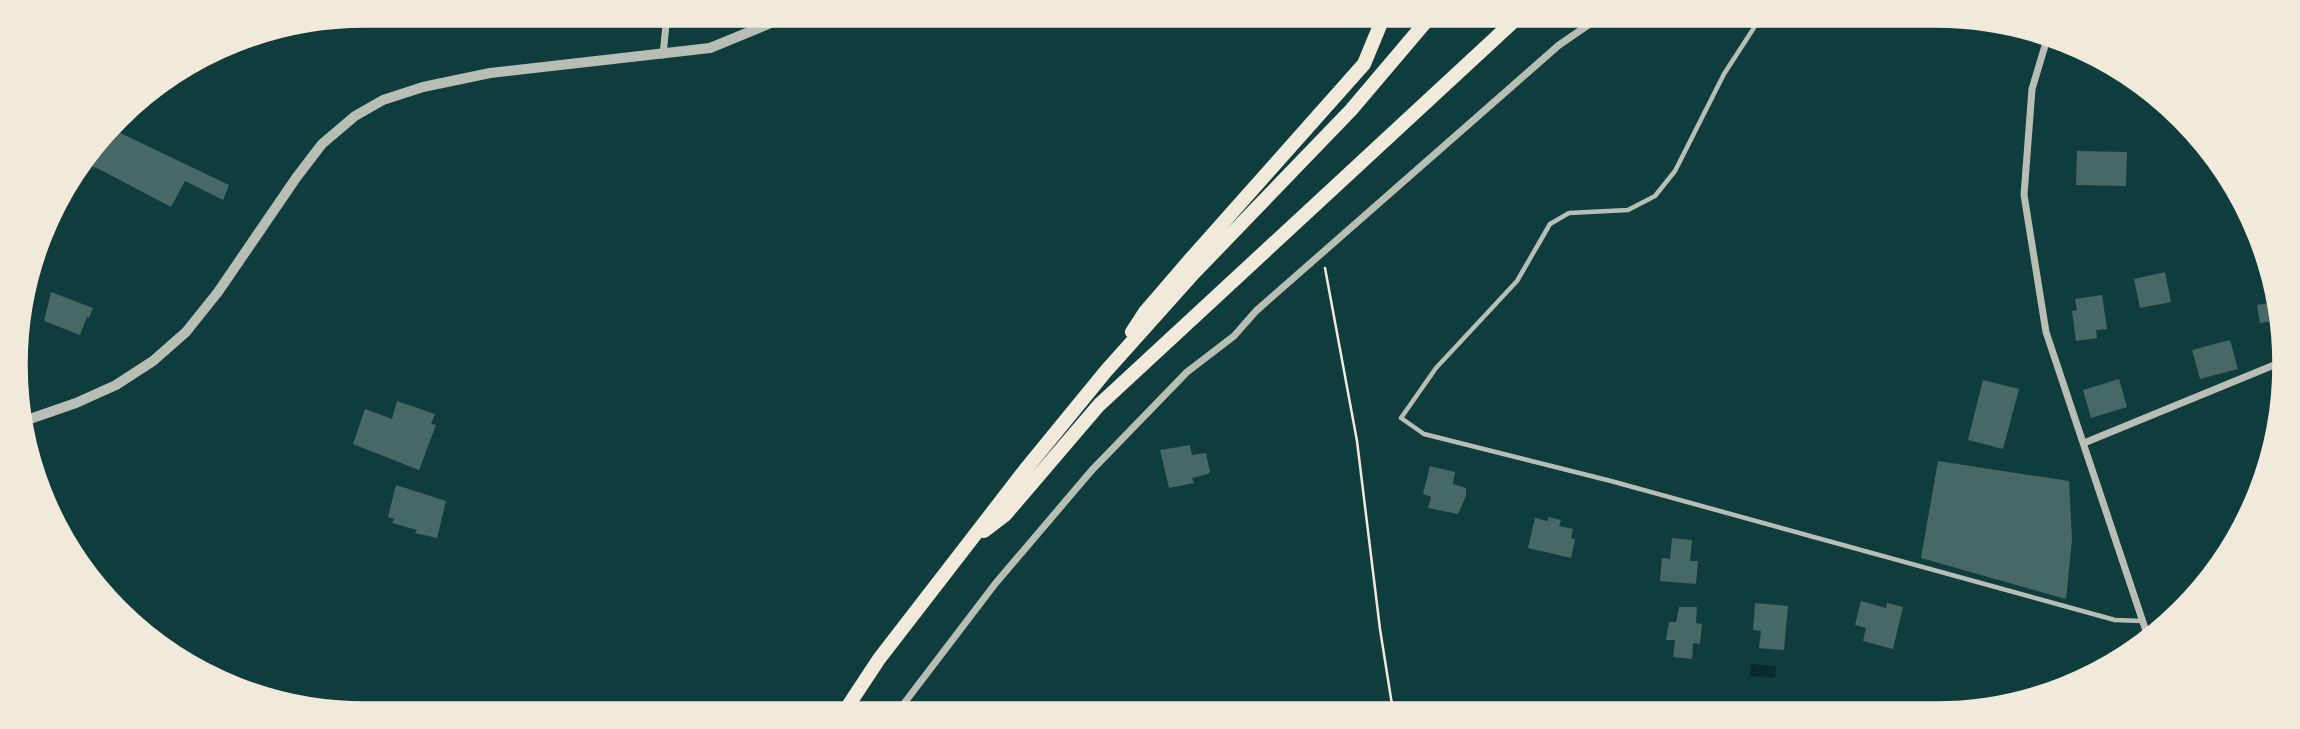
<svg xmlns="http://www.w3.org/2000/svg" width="2300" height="729" font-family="Helvetica,sans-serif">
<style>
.water{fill:#0a2a2b}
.building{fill:#486865}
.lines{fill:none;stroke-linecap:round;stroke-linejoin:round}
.path{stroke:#f1e9da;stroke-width:2.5}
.service{stroke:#b8beb3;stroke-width:4.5}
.minor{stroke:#b8beb3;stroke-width:7}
.tertiary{stroke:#b8beb3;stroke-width:10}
.trunk{stroke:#f1e9da;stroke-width:14}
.rim{fill:none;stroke:#f1e9da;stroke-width:3.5}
</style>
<rect width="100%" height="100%" fill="#0f3d3e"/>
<path class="water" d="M 1750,664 L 1776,666 L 1775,678 L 1750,676 Z"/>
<path class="building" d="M 112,129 L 229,185 L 223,200 L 185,181 L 171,207 L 99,169 L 85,164 Z
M 2077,151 L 2127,152 L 2126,186 L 2076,185 Z
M 2165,272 L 2171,302 L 2140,308 L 2134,279 Z
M 51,292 L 93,308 L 89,318 L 87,317 L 80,335 L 44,321 Z
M 2102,295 L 2107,329 L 2096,330 L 2097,338 L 2076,341 L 2072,311 L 2077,310 L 2075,299 Z
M 2275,302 L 2278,320 L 2260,323 L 2257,305 Z
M 2230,340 L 2238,369 L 2200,379 L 2192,350 Z
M 2119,379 L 2127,407 L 2091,418 L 2083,390 Z
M 1983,380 L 2019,389 L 2003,449 L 1968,440 Z
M 397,401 L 435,414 L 431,424 L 436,425 L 419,470 L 353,444 L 365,409 L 392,419 Z
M 1190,445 L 1192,455 L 1206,453 L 1210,472 L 1208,474 L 1192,478 L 1194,483 L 1169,488 L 1160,450 Z
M 1938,461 L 2069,481 L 2072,540 L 2066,599 L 1921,558 Z
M 1430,466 L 1455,472 L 1453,484 L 1466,488 L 1466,496 L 1458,514 L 1428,508 L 1431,497 L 1423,494 Z
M 396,485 L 446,501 L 437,538 L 415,533 L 417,530 L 392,523 L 394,519 L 388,517 Z
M 1548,517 L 1561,520 L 1559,526 L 1573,529 L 1571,538 L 1575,539 L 1571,558 L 1528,548 L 1535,518 L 1548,521 Z
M 1672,538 L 1692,540 L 1690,561 L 1698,561 L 1696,584 L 1660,581 L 1662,558 L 1670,559 Z
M 1861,601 L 1886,608 L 1887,603 L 1903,607 L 1893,649 L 1863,641 L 1866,628 L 1855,625 Z
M 1755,603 L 1788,606 L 1784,650 L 1759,648 L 1761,631 L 1753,630 Z
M 1679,607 L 1697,607 L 1696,623 L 1702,624 L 1700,644 L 1693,643 L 1692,659 L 1673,657 L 1675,640 L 1666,640 L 1669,622 L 1676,622 Z"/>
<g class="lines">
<path class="path" d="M 1325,268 L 1357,441 L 1380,629 L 1393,711"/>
<path class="service" d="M 1759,20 L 1724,74 L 1675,171 L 1655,196 L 1628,210 L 1569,213 L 1550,224 L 1517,281 L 1436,368 L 1401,418 L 1424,434 L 1611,481 L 2115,620 L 2142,621"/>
<path class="minor" d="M 2047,39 L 2032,89 L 2024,195 L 2046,332 L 2149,640
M 663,55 L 667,15
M 2084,443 L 2279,363
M 899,710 L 995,584 L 1092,470 L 1187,372 L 1234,336 L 1256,311 L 1559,45 L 1597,19"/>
<path class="tertiary" d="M 24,421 L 76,403 L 116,385 L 153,361 L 186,332 L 218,292 L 296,178 L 322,144 L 355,116 L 383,100 L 423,87 L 490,73 L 710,48 L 788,16"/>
<path class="trunk" d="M 1132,332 L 1145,312 L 1188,262 L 1364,64 L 1383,18
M 984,531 L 1005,515 L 1099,405 L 1516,19
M 846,709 L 879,659 L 1025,470 L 1106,371 L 1191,276 L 1351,110 L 1429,18"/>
</g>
<path d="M0 0H2300V729H0ZM364 26H1936A338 338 0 0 1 2274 364V365A338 338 0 0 1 1936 703H364A338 338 0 0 1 26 365V364A338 338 0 0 1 364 26Z" fill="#f1e9da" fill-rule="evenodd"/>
<path class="rim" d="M364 26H1936A338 338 0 0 1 2274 364V365A338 338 0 0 1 1936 703H364A338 338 0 0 1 26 365V364A338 338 0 0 1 364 26Z"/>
</svg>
